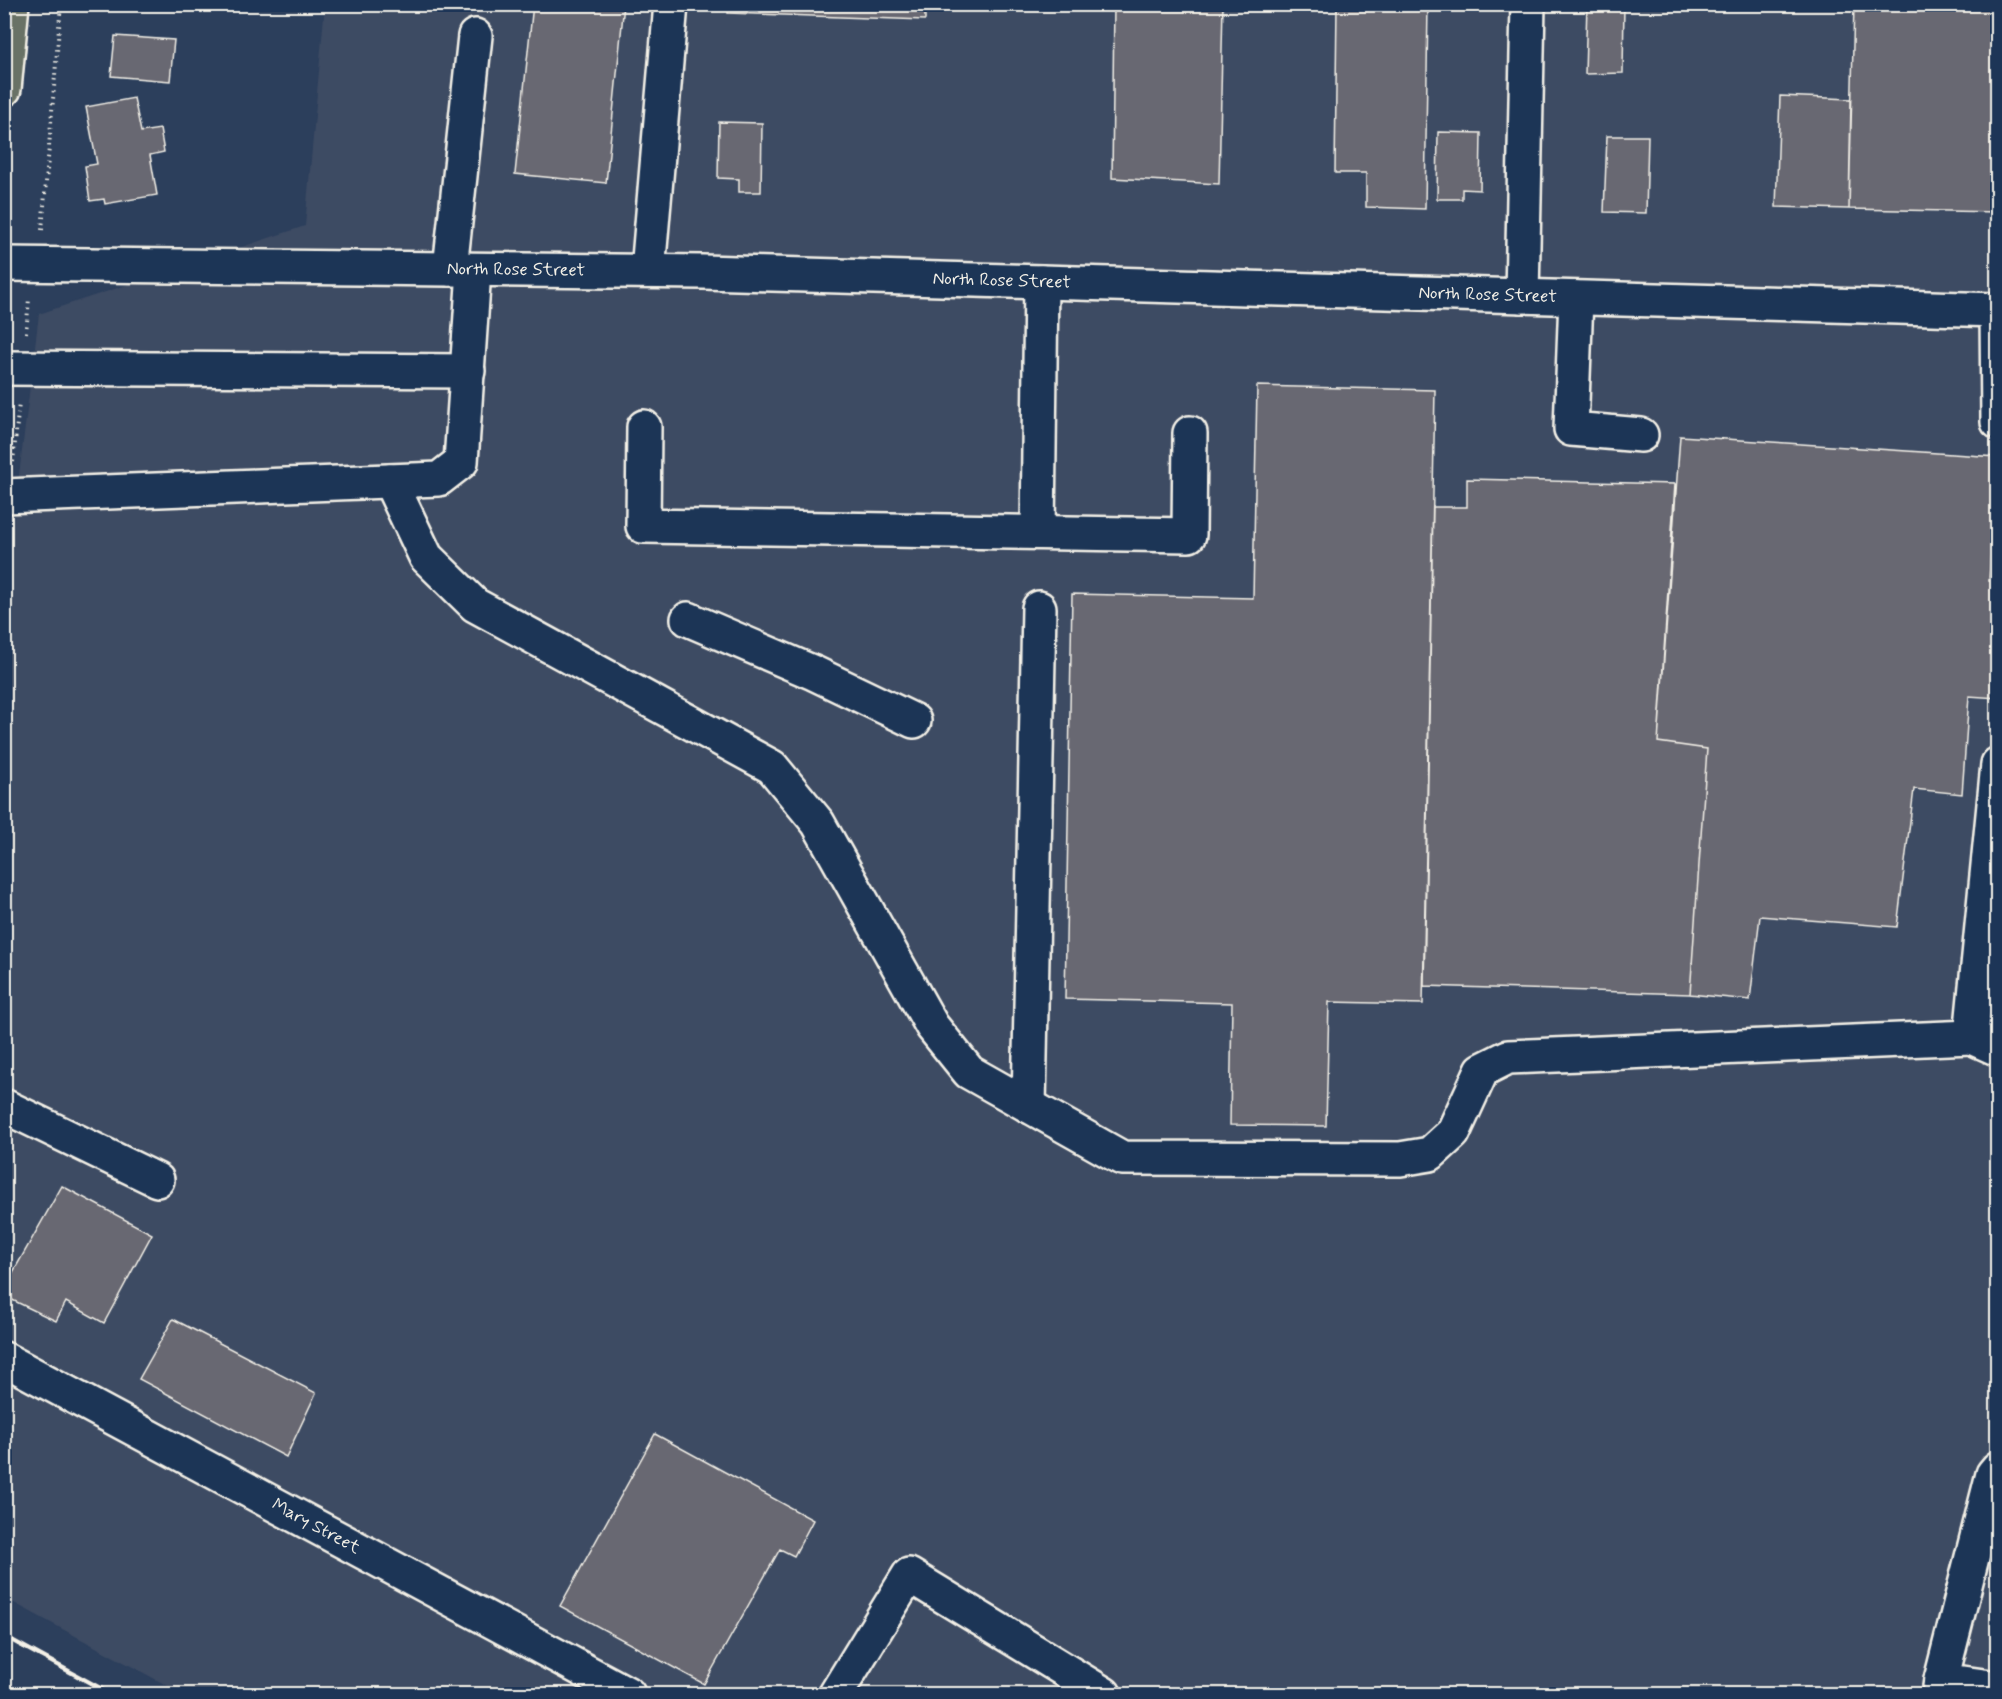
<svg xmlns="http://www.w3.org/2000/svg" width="2002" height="1699" font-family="Mynerve,sans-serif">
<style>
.built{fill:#3e4b63}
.building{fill:#686772;stroke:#f4f1e8;stroke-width:1.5}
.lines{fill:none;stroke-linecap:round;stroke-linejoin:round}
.minor-casing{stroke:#f4f1e8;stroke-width:38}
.major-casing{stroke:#f4f1e8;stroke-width:38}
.path{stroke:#f4f1e8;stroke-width:4;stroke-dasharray:1.5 4.5;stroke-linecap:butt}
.minor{stroke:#1d3557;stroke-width:33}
.major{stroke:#697266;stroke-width:33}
.rail{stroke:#f4f1e8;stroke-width:4.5}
.labels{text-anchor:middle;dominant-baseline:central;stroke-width:4.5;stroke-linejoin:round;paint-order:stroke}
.street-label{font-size:18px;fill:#f4f1e8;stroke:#1d3557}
</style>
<rect width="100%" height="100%" fill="#2c3f5c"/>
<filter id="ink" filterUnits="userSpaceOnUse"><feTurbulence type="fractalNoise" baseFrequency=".0167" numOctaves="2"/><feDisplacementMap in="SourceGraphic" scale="12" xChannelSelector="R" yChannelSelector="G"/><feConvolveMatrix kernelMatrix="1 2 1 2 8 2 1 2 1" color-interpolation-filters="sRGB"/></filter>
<g filter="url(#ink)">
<path class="built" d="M 325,5 L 1997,5 L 1997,1694 L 183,1694 L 5,1598 L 4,596 L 39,314 L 305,226 Z"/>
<path class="building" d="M 533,4 L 624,4 L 606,183 L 515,174 Z
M 728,4 L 925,4 L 925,20 L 728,13 Z
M 1114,4 L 1223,4 L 1219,184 L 1112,178 Z
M 1337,4 L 1428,4 L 1425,209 L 1366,207 L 1366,173 L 1335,173 Z
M 1587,4 L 1624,4 L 1623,73 L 1585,74 Z
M 1854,4 L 1998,4 L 1998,212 L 1849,209 Z
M 115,36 L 174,40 L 170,81 L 111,76 Z
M 1780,96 L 1851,99 L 1849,209 L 1776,207 Z
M 134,98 L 141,132 L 160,129 L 164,152 L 150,155 L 157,195 L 105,204 L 104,199 L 90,201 L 85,166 L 97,164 L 86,107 Z
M 719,122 L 762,123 L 761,192 L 739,192 L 739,179 L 718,178 Z
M 1438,132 L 1481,133 L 1480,190 L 1462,189 L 1462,199 L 1437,199 Z
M 1607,136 L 1648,136 L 1646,213 L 1604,212 Z
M 1257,386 L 1435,390 L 1423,1004 L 1329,1002 L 1326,1126 L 1230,1125 L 1232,1003 L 1065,999 L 1072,594 L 1253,598 Z
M 1680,436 L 1997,457 L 1989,581 L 1998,582 L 1998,698 L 1969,696 L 1962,794 L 1914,789 L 1897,927 L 1760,916 L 1750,1000 L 1690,994 L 1707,749 L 1658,742 Z
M 1467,479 L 1675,484 L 1658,742 L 1707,749 L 1690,994 L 1424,986 L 1433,507 L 1467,507 Z
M 62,1186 L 152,1234 L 104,1323 L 66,1302 L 56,1321 L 4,1296 L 4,1288 Z
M 173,1319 L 316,1393 L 286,1457 L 139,1379 Z
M 655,1434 L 813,1520 L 794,1556 L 780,1549 L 704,1684 L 560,1606 Z"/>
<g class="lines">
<defs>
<g id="minor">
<path id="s1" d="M 4,264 L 703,272 L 1998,310"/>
<path d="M 450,269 L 475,36"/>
<path d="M 648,271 L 671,4"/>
<path d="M 1522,296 L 1528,4"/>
<path d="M 1576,298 L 1571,429 L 1641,435"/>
<path d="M 1997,310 L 1998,422"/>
<path d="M 4,368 L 468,371"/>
<path d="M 644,427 L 643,526 L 1189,535 L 1190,433"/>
<path d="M 390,481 L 426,557 L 475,605 L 772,767 L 818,823 L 932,1026 L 969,1072 L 1122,1158 L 1400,1159 L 1430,1154 L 1453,1133 L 1482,1070 L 1508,1057 L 1971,1037"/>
<path d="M 4,496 L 439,479 L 461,462 L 474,270"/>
<path d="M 1038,532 L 1041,282"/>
<path d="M 688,619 L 814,673 L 914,721"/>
<path d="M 1998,764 L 1971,1037 L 1998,1049"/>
<path d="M 4,1106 L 157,1180"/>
<path d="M 1029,1106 L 1039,608"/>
<path id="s2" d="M 4,1359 L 628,1694"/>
<path d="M 1941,1680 L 1993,1474 L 1998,1468"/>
<path d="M 836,1694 L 909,1575 L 1104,1694"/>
<path d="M 1939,1694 L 1941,1680 L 1998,1688"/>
</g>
<path id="major" d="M 4,89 L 12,4"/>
</defs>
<use href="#minor" class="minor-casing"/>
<use href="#major" class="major-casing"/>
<path class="path" d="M 42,230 L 61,4
M 26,333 L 29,299
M 13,462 L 19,403
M 4,545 L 6,529"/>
<use href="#minor" class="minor"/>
<use href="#major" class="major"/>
<path class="rail" d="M 4,1636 L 111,1694"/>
</g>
</g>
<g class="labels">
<g class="street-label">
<text stroke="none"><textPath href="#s1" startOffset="512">North Rose Street</textPath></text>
<text stroke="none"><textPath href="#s1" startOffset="998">North Rose Street</textPath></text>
<text stroke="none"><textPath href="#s1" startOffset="1484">North Rose Street</textPath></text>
<text stroke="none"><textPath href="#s2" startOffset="354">Mary Street</textPath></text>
</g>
</g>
<rect width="2002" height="1699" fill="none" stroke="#1d3557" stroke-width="24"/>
<rect x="12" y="12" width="1978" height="1675" fill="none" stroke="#f4f1e8" stroke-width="2" filter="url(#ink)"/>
</svg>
